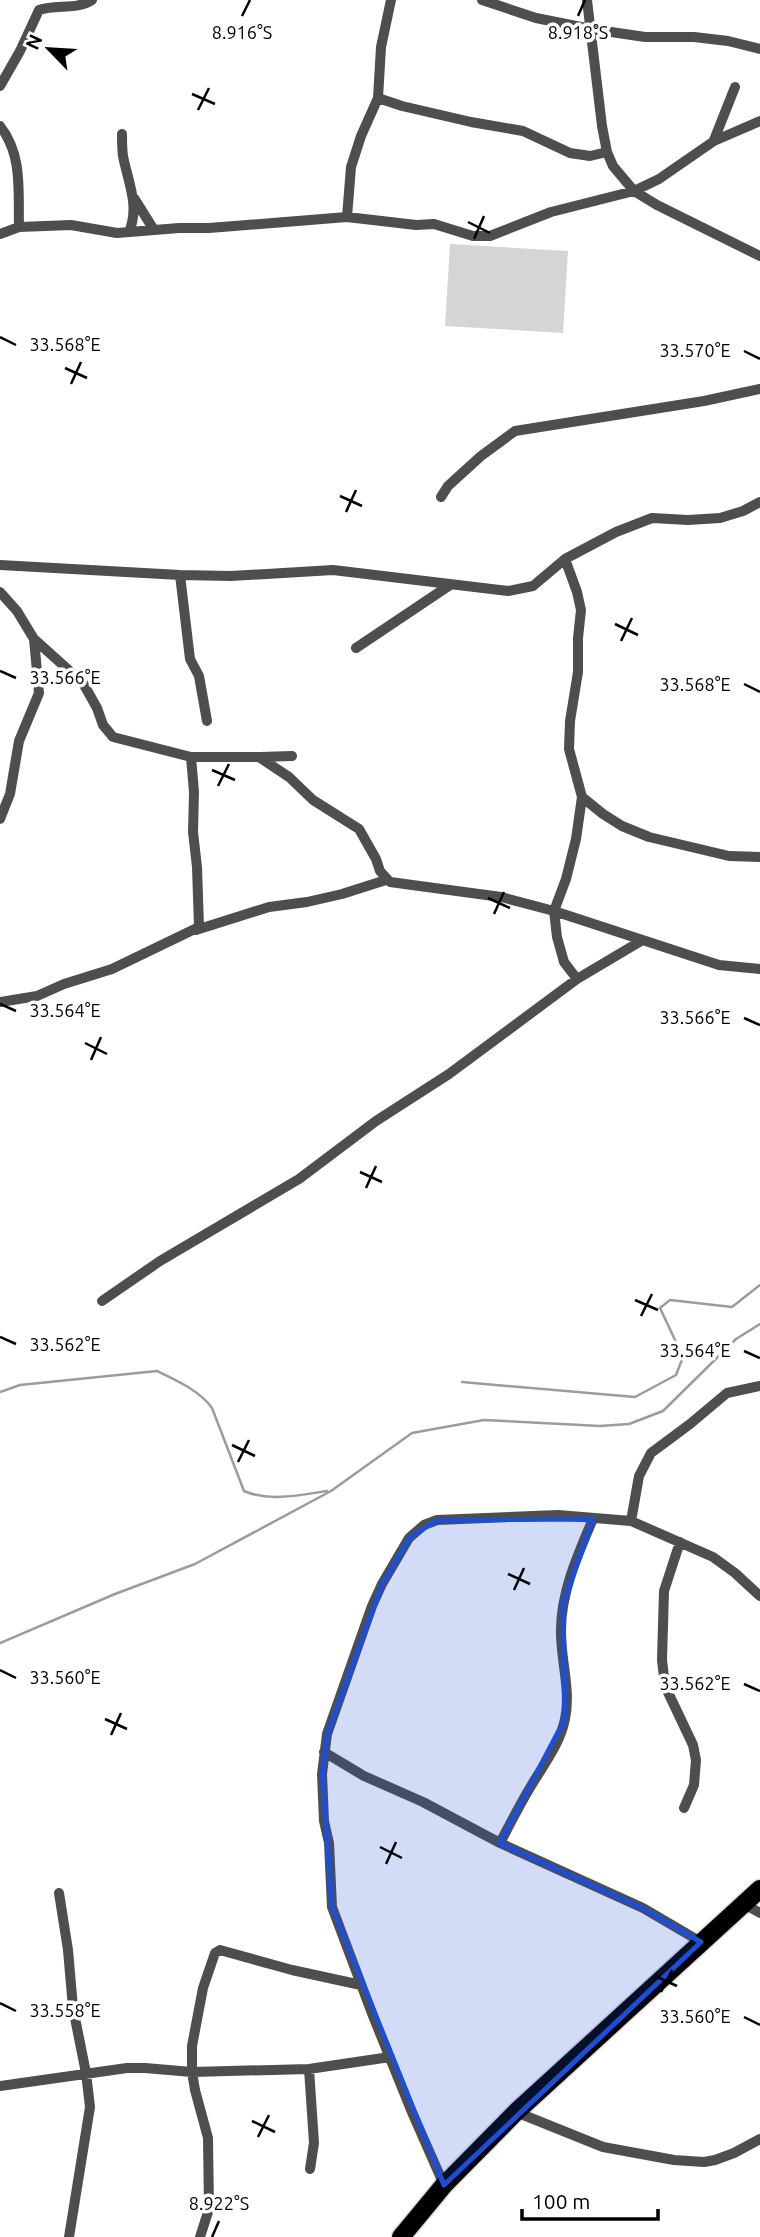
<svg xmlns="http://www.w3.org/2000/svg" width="760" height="2237" font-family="Ubuntu,sans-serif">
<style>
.green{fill:#d5d5d5}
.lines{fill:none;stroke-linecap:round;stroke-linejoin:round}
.stream{stroke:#9c9c9c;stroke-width:2.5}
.highway-casing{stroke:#dbdbdb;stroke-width:21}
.street{stroke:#4e4e4e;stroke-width:10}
.highway{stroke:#000;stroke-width:18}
.marked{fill:#1d4ed8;fill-opacity:0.2;stroke:#1d4ed8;stroke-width:5;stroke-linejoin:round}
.ticks{fill:none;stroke:#000;stroke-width:2.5}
.ticks-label{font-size:18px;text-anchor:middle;fill:#000;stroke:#fff;stroke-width:7;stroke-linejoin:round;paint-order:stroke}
</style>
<rect width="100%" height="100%" fill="#fff"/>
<path class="green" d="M 450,244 L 568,251 L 563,333 L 445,326 Z"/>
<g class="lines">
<path class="stream" d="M 462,1382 L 635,1397 L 676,1375 L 683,1357 L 660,1308 L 670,1300 L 732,1307 L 760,1285
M 0,1392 L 20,1385 L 157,1371 C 176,1380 200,1391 212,1408 L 244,1491 C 269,1502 301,1495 327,1491
M 0,1643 L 115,1594 L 195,1564 L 331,1491 L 412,1433 L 484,1420 L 600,1426 L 629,1424 L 663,1411 L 736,1339 L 760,1324"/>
<defs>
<path id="highway" d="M 401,2237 L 444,2185 L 516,2112 L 760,1889"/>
</defs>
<use href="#highway" class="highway-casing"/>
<path class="street" d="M 391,0 L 381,47 L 378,98 L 402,106 L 471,122 L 523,131 L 570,153 L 590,156 L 607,152
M 482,0 L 536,18 L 591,29 L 645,37 L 694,37 L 728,41 L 760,49
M 587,0 L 602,126 L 607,152 L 613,166 L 634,191 L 657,205 L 760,256
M 0,86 L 20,51 L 39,10 C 56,4 77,10 92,0
M 0,126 C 23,155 18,192 19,227
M 122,134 C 122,142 122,149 123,156 C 128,182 140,206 129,232
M 714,140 L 735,87
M 134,198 L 154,230
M 347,217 L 351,167 L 361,136 L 378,98
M 0,234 L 19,227 L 71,225 L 117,233 L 179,228 L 209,228 L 347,217 L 416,225 L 434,224 L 473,236 L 490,236 L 551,212 L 634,191 L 659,179 L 714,141 L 760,121
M 441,497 L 448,486 L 481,456 L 515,431 L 704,401 L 760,389
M 565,559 L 577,592 L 581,610 L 578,638 L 578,672 L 570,721 L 569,749 L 582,797 L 603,814 L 622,826 L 649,837 L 729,856 L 760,857
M 0,565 L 180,575 L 231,576 L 333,570 L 508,591 L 533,586 L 565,559 L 616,532 L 652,518 L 688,520 L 720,518 L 743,511 L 760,502
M 180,575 L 190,659 L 199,676 L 207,721
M 0,592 L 17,611 L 34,639 L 83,683 L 97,708 L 103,725 L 113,737 L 191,757 L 259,757 L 289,777 L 313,800 L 359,829 L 376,859 L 380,871 L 390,882 L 501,897 L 554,911 L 719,965 L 760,969
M 356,648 L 450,585
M 260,757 L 292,756
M 0,819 L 10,794 L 19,741 L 39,693 L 34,639
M 196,930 L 269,907 L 307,902 L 342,894 L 386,880
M 577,979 L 564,962 L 557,937 L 554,911 L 566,879 L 576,839 L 582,797
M 0,1002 L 37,996 L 64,984 L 112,969 L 199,927 L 197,867 L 193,832 L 194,792 L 191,757
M 102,1301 L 160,1261 L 299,1179 L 376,1121 L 449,1074 L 577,979 L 641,941
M 631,1521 L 639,1476 L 651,1453 L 690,1424 L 727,1393 L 760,1386
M 680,1542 L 664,1591 L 662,1660 L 665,1686 L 693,1745 L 696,1760 L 694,1785 L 684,1808
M 324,1752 L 364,1776 L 423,1802 L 500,1843 L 643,1908 L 701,1942
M 500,1843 C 510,1824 520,1804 531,1786 C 544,1764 560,1744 565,1719 C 571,1691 561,1661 561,1633 C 560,1594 578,1554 593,1519
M 59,1893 L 68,1950 L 73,2008 L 86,2073 L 90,2107 L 69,2237
M 744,1904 L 760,1913
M 309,2069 L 314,2143 L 310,2169
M 0,2086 L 127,2068 L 145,2068 L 192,2072 L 309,2069 L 390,2057
M 516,2112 L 603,2147 L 674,2160 L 704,2162 L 715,2160 L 734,2153 L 760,2139
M 444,2185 L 411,2110 L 373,2016 L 332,1907 L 329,1843 L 324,1821 L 322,1774 L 327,1734 L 372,1606 L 382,1584 L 409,1538 L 424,1525 L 437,1520 L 558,1515 L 631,1521 L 713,1557 L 735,1573 L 760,1596
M 200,2237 L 209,2209 L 208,2138 L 195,2090 L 192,2072 L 192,2046 L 203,1988 L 215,1953 L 220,1950 L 292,1970 L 361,1985"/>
<use href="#highway" class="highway"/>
</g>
<path class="marked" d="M 593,1519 L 563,1604 L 565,1719 L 500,1843 L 643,1908 L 701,1942 L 444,2185 L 332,1907 L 322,1774 L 327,1734 L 382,1584 L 409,1538 L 437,1520 Z"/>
<path class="ticks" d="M 242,16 L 250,0M 578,16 L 585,0M 192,94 L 215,104M 198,110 L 209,88M 468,222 L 490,233M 474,239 L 484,216M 0,337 L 16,345M 744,351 L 760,359M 65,368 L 87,378M 71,384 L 81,362M 340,496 L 362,506M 346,512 L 356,490M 615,624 L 638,635M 621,641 L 632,618M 0,671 L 16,678M 744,684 L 760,692M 212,770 L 235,780M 218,786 L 229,764M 488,898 L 510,908M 494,914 L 504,892M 0,1004 L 16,1011M 744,1018 L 760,1025M 85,1043 L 107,1054M 91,1060 L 101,1037M 360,1172 L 382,1182M 366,1188 L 376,1166M 635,1300 L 658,1310M 641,1316 L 652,1294M 0,1337 L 16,1344M 744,1351 L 760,1358M 232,1445 L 255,1456M 238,1462 L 249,1440M 508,1574 L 530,1584M 514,1590 L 524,1568M 0,1670 L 16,1678M 744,1684 L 760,1691M 105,1719 L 127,1729M 111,1735 L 121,1713M 380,1847 L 402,1858M 386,1864 L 396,1842M 655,1976 L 677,1986M 661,1992 L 672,1970M 0,2003 L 16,2011M 744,2017 L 760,2025M 252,2121 L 275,2132M 258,2137 L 269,2115M 212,2237 L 219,2221"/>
<g class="ticks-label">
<text x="242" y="39">8.916°S</text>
<text x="578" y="39">8.918°S</text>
<text x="65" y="351">33.568°E</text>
<text x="695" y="357">33.570°E</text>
<text x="65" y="684">33.566°E</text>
<text x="695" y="691">33.568°E</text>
<text x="65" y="1017">33.564°E</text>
<text x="695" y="1024">33.566°E</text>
<text x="65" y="1351">33.562°E</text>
<text x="695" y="1357">33.564°E</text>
<text x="65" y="1684">33.560°E</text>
<text x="695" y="1690">33.562°E</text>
<text x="65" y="2017">33.558°E</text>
<text x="695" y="2023">33.560°E</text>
<text x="219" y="2210">8.922°S</text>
</g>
<g transform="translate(49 49) rotate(295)" stroke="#ffffff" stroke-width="5" paint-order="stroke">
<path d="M0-5L12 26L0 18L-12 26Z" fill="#000000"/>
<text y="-10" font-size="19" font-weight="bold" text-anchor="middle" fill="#000000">N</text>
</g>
<path d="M522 2209v10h136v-10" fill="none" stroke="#000000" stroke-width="3.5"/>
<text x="532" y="2209" font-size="21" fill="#000000" stroke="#ffffff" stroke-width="5" paint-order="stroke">100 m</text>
</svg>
